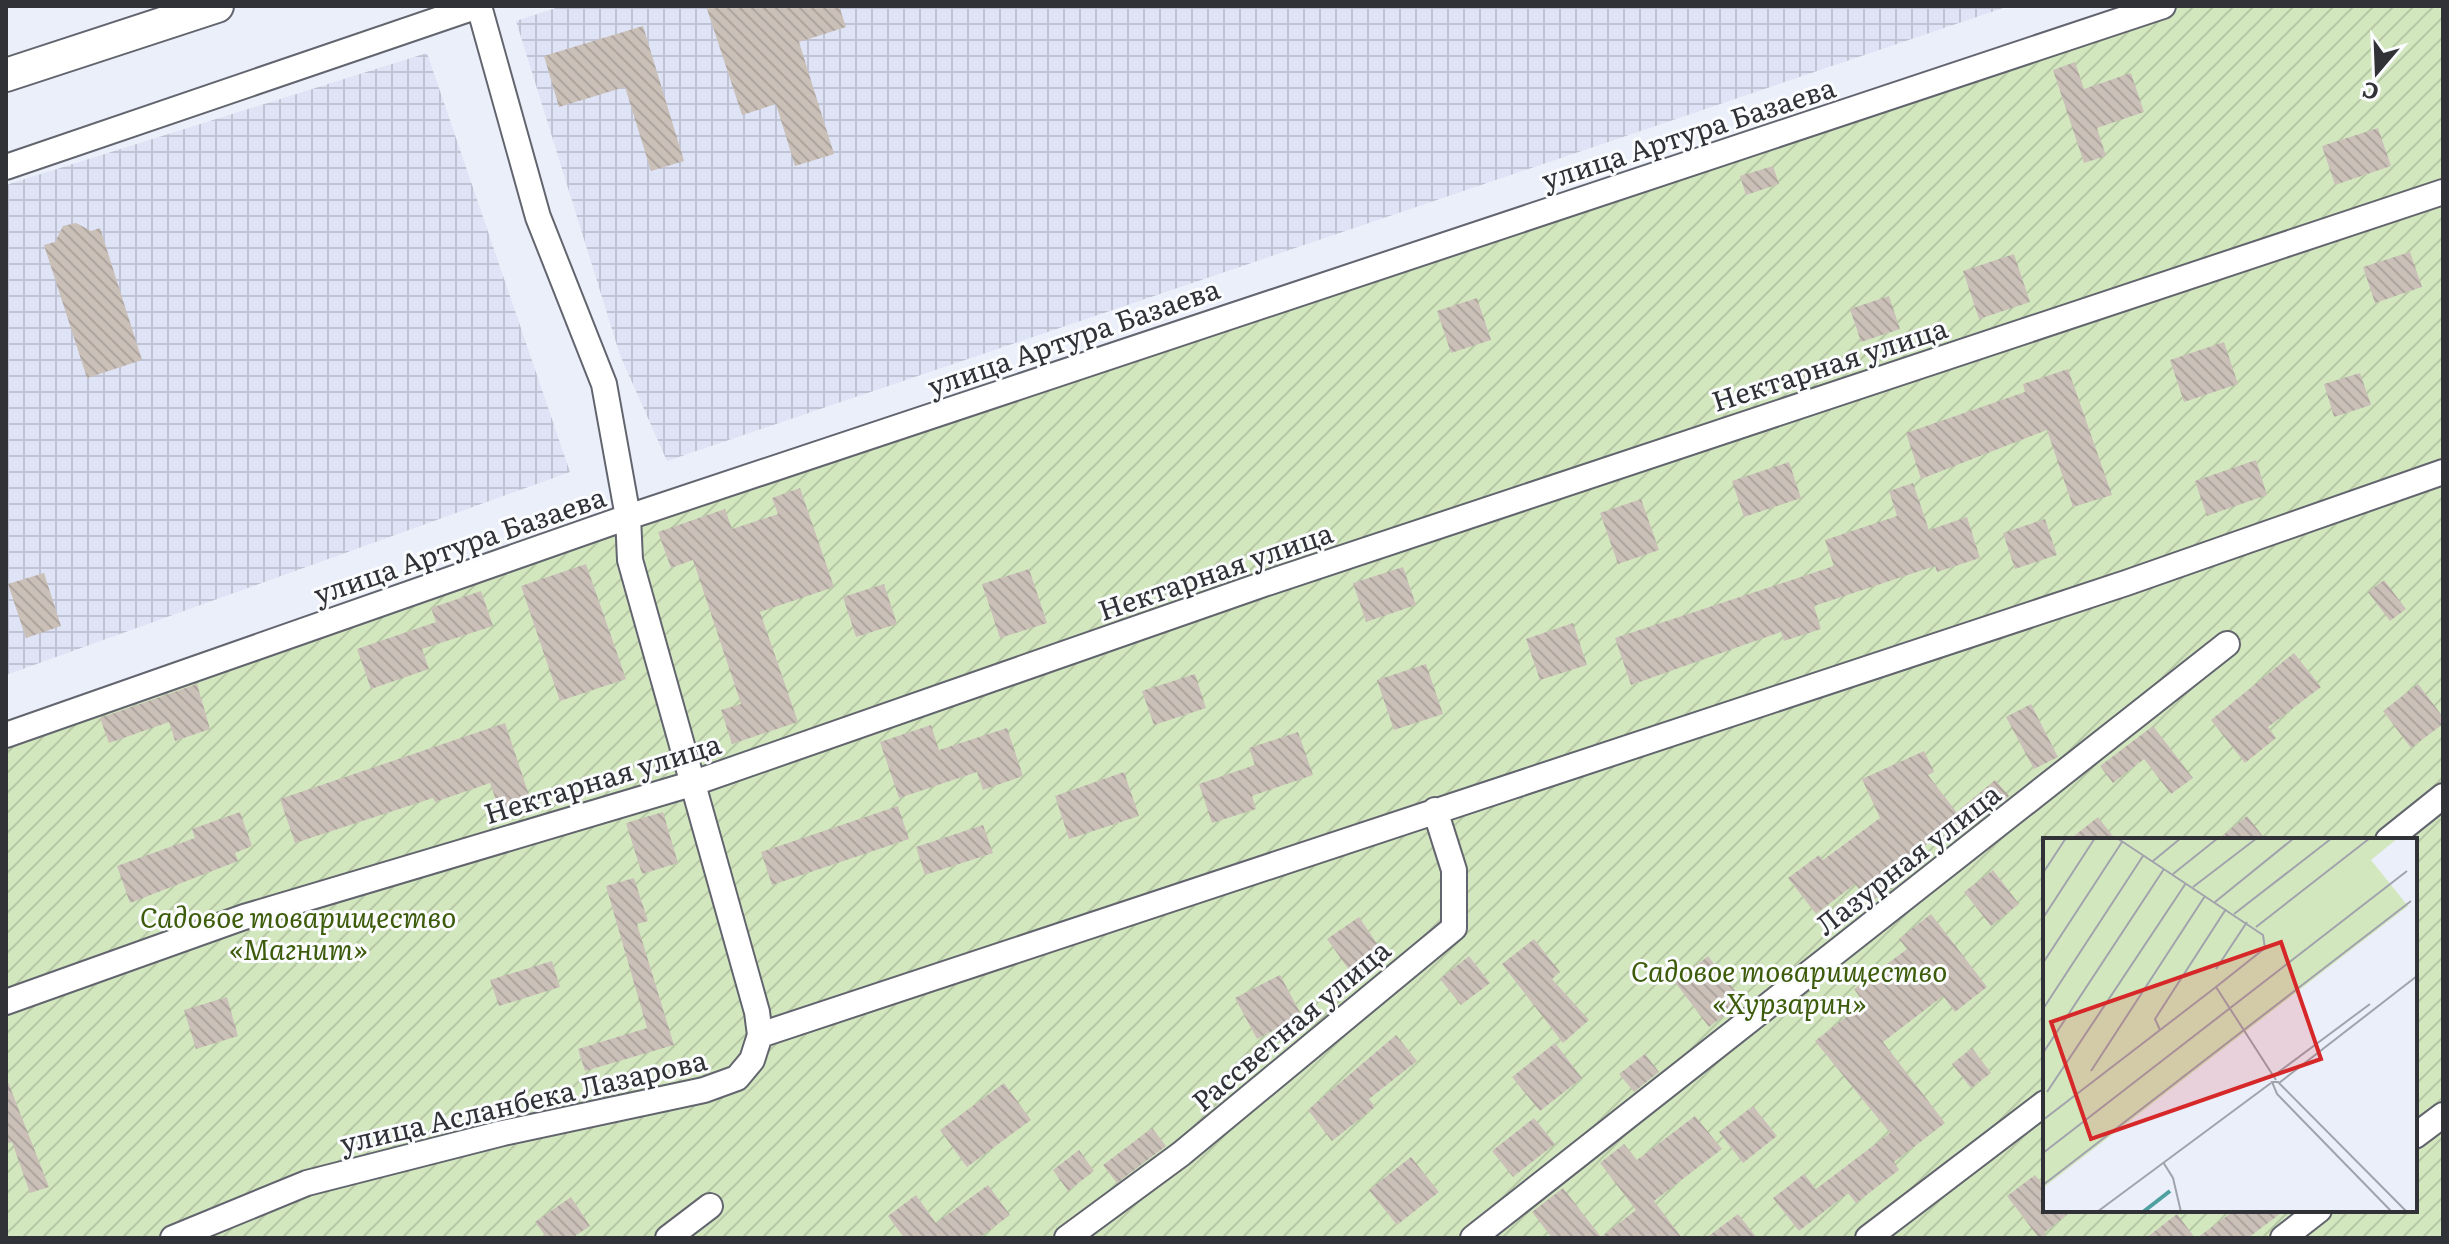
<svg xmlns="http://www.w3.org/2000/svg" width="2449" height="1244" font-family="Literata,serif">
<style>
.industrial{fill:url(#industrial-grid)}
.garden{fill:url(#garden-furrows);fill-rule:evenodd}
.building{fill:url(#building-back-hatch)}
.lines{fill:none;stroke-linecap:round;stroke-linejoin:round}
.street-casing{stroke:#62656e;stroke-width:28}
.secondary-casing{stroke:#62656e;stroke-width:36}
.street{stroke:#fff;stroke-width:24}
.secondary{stroke:#fff;stroke-width:32}
.labels{text-anchor:middle;dominant-baseline:central;stroke-width:6;stroke-linejoin:round;paint-order:stroke}
.street-label{font-size:28px;fill:#313237;stroke:#fbfcfe}
.park-label{font-size:28px;font-style:italic;fill:#3d5c0b;stroke:#fbfcfe}
.inset-river{fill:none;stroke:#4ea0a1;stroke-width:4}
.inset-road{fill:none;stroke:#a1a3ac;stroke-width:2}
.view{fill:#d62828;fill-opacity:0.15;stroke:#d62828;stroke-width:4}
.inset-edge{fill:none;stroke:#313237;stroke-width:4}
</style>
<defs>
<pattern id="industrial-grid" width="8" height="8" patternUnits="userSpaceOnUse" patternTransform="scale(2)"><rect width="8" height="8" fill="#dee3f5"/><path d="M0 4h8M4 0v8" fill="none" stroke="#bfc3d3"/></pattern>
<pattern id="garden-furrows" width="10" height="10" patternUnits="userSpaceOnUse" patternTransform="scale(2)"><rect width="10" height="10" fill="#d3e7bf"/><path d="M-1 1l2-2M0 10L10 0M9 11l2-2" fill="none" stroke="#b6c7a5"/></pattern>
<pattern id="building-back-hatch" width="6" height="6" patternUnits="userSpaceOnUse" patternTransform="scale(2)"><rect width="6" height="6" fill="#cac0b8"/><path d="M-1 5l2 2M0 0l6 6M5-1l2 2" fill="none" stroke="#aea59f"/></pattern>
</defs>
<rect width="100%" height="100%" fill="#ebeffa"/>
<path class="industrial" d="M 562,6 L 2009,6 L 667,461 L 620,355 L 516,21 Z
M 427,53 L 570,472 L 6,675 L 6,185 Z"/>
<path class="garden" d="M 2129,6 L 2443,6 L 2443,1238 L 6,1238 L 6,724 ZM 2045,840 L 2415,840 L 2415,1210 L 2045,1210 Z"/>
<path class="building" d="M 706,6 L 839,6 L 846,27 L 799,42 L 834,154 L 795,166 L 776,104 L 742,115 Z
M 643,26 L 684,161 L 651,171 L 625,87 L 559,107 L 544,56 Z
M 2075,62 L 2084,89 L 2131,73 L 2144,112 L 2097,128 L 2106,156 L 2084,163 L 2053,70 Z
M 2378,128 L 2391,166 L 2335,185 L 2322,146 Z
M 1773,166 L 1779,184 L 1746,195 L 1740,176 Z
M 76,223 L 91,231 L 100,228 L 142,360 L 87,378 L 44,245 L 55,242 L 63,226 Z
M 2410,252 L 2422,287 L 2375,303 L 2363,267 Z
M 2014,254 L 2030,302 L 1979,319 L 1963,271 Z
M 1889,296 L 1900,329 L 1861,342 L 1850,309 Z
M 1477,298 L 1491,340 L 1451,353 L 1437,311 Z
M 2224,342 L 2238,384 L 2184,402 L 2170,360 Z
M 2068,369 L 2112,495 L 2073,507 L 2047,430 L 1921,479 L 1906,433 L 2025,392 L 2023,384 Z
M 2360,373 L 2371,405 L 2334,417 L 2324,384 Z
M 2256,460 L 2267,495 L 2207,516 L 2195,481 Z
M 1789,462 L 1801,498 L 1744,517 L 1732,481 Z
M 1913,483 L 1929,530 L 1967,517 L 1980,558 L 1937,572 L 1935,566 L 1814,606 L 1821,629 L 1784,641 L 1781,632 L 1631,685 L 1615,638 L 1834,566 L 1825,540 L 1897,516 L 1889,491 Z
M 800,488 L 834,587 L 760,612 L 798,722 L 732,744 L 721,710 L 741,704 L 693,560 L 671,568 L 658,532 L 725,509 L 732,529 L 778,514 L 772,498 Z
M 1641,499 L 1659,550 L 1618,564 L 1600,513 Z
M 2045,519 L 2057,555 L 2015,569 L 2003,533 Z
M 586,564 L 626,679 L 560,701 L 521,586 Z
M 1403,567 L 1416,605 L 1366,622 L 1353,583 Z
M 1029,569 L 1047,623 L 1000,638 L 982,584 Z
M 44,573 L 61,626 L 26,638 L 8,584 Z
M 2384,580 L 2406,609 L 2390,621 L 2368,592 Z
M 884,584 L 897,624 L 856,637 L 843,597 Z
M 481,591 L 493,626 L 422,649 L 429,669 L 371,689 L 357,649 L 436,622 L 431,608 Z
M 1573,623 L 1587,665 L 1540,680 L 1526,639 Z
M 2294,653 L 2321,687 L 2268,727 L 2276,738 L 2245,763 L 2211,720 Z
M 1426,664 L 1443,714 L 1394,730 L 1377,680 Z
M 1195,674 L 1206,708 L 1154,725 L 1142,691 Z
M 197,684 L 210,729 L 175,741 L 169,722 L 109,743 L 100,718 Z
M 2418,684 L 2443,717 L 2443,724 L 2411,748 L 2383,711 Z
M 2031,704 L 2058,757 L 2034,769 L 2006,717 Z
M 505,723 L 534,810 L 503,821 L 490,783 L 435,802 L 433,798 L 295,843 L 280,799 Z
M 931,725 L 939,750 L 1007,728 L 1023,776 L 983,790 L 977,772 L 899,798 L 880,742 Z
M 2153,726 L 2193,778 L 2171,794 L 2144,759 L 2113,783 L 2100,766 Z
M 1298,732 L 1313,775 L 1252,796 L 1256,809 L 1212,823 L 1199,784 L 1255,765 L 1249,748 Z
M 1924,751 L 1934,772 L 1928,775 L 1961,818 L 1893,870 L 1900,880 L 1870,903 L 1855,884 L 1816,914 L 1788,878 L 1819,855 L 1823,860 L 1880,818 L 1862,779 Z
M 1124,772 L 1139,816 L 1069,839 L 1055,796 Z
M 1995,780 L 2009,796 L 1972,825 L 1959,810 Z
M 898,806 L 909,839 L 772,885 L 761,852 Z
M 240,812 L 252,846 L 235,853 L 238,861 L 130,903 L 117,866 L 195,838 L 192,829 Z
M 663,812 L 678,863 L 642,874 L 626,823 Z
M 2247,816 L 2266,840 L 2217,840 Z
M 2098,817 L 2116,840 L 2069,840 Z
M 983,825 L 993,853 L 925,875 L 916,847 Z
M 1993,870 L 2019,904 L 1991,926 L 1964,892 Z
M 634,878 L 648,921 L 637,924 L 674,1045 L 585,1071 L 578,1049 L 647,1028 L 606,886 Z
M 1931,914 L 1987,987 L 1955,1012 L 1943,996 L 1883,1042 L 1945,1123 L 1894,1162 L 1899,1170 L 1856,1203 L 1848,1193 L 1799,1231 L 1773,1198 L 1804,1174 L 1816,1189 L 1890,1133 L 1815,1041 L 1864,1003 L 1854,989 L 1907,949 L 1899,939 Z
M 1359,917 L 1388,960 L 1357,981 L 1327,939 Z
M 1534,939 L 1560,972 L 1552,979 L 1589,1020 L 1563,1043 L 1502,964 Z
M 1469,956 L 1490,983 L 1461,1005 L 1440,979 Z
M 1708,956 L 1743,1001 L 1709,1027 L 1675,982 Z
M 552,961 L 560,987 L 499,1006 L 490,980 Z
M 1280,975 L 1302,1016 L 1257,1039 L 1235,998 Z
M 227,997 L 238,1036 L 196,1049 L 184,1010 Z
M 1396,1035 L 1417,1061 L 1369,1099 L 1375,1107 L 1332,1141 L 1308,1110 Z
M 1555,1043 L 1582,1078 L 1540,1111 L 1512,1077 Z
M 1972,1048 L 1991,1073 L 1971,1088 L 1952,1064 Z
M 1645,1054 L 1659,1072 L 1634,1092 L 1619,1074 Z
M 6,1077 L 49,1187 L 30,1193 L 12,1142 L 6,1144 Z
M 1004,1083 L 1031,1120 L 967,1167 L 940,1130 Z
M 1753,1106 L 1777,1136 L 1743,1163 L 1719,1132 Z
M 1695,1116 L 1722,1149 L 1654,1201 L 1682,1238 L 1552,1238 L 1532,1212 L 1563,1188 L 1601,1237 L 1636,1210 L 1600,1163 L 1624,1144 L 1637,1160 Z
M 1534,1118 L 1555,1144 L 1513,1177 L 1492,1151 Z
M 1152,1128 L 1166,1146 L 1117,1183 L 1103,1165 Z
M 1079,1150 L 1094,1171 L 1068,1191 L 1053,1170 Z
M 1411,1157 L 1439,1192 L 1397,1225 L 1369,1190 Z
M 2035,1175 L 2045,1187 L 2045,1210 L 2073,1210 L 2045,1232 L 2045,1238 L 2039,1238 L 2007,1196 Z
M 988,1185 L 1010,1215 L 979,1238 L 904,1238 L 888,1216 L 916,1195 L 936,1223 Z
M 571,1197 L 590,1226 L 572,1238 L 547,1238 L 535,1222 Z
M 2235,1210 L 2285,1210 L 2248,1238 L 2197,1238 Z
M 1738,1214 L 1757,1238 L 1706,1238 Z
M 2177,1214 L 2195,1238 L 2146,1238 Z"/>
<g class="lines">
<defs>
<path id="street" d="M 6,167 L 478,6
M 6,735 L 628,517 L 2163,6
M 2388,840 L 2443,796
M 6,1002 L 244,917 L 691,784 L 1264,584 L 2443,192
M 760,1035 L 2126,583 L 2443,472
M 2415,1136 L 2443,1115
M 173,1238 L 307,1183 L 503,1133 L 704,1090 L 737,1078 L 752,1060 L 760,1035 L 757,1012 L 630,560 L 628,517 L 604,384 L 538,217 L 479,6
M 668,1238 L 710,1206
M 1067,1238 L 1181,1154 L 1454,928 L 1454,870 L 1435,810
M 1473,1238 L 2227,644
M 1868,1238 L 2045,1103
M 2283,1238 L 2319,1210"/>
<path id="secondary" d="M 6,75 L 217,6"/>
</defs>
<use href="#street" class="street-casing"/>
<use href="#secondary" class="secondary-casing"/>
<use href="#street" class="street"/>
<use href="#secondary" class="secondary"/>
</g>
<g class="labels">
<g class="street-label">
<text transform="translate(1688 132) rotate(-18)">улица Артура Базаева</text>
<text transform="translate(1073 336) rotate(-19)">улица Артура Базаева</text>
<text transform="translate(1829 363) rotate(-18)">Нектарная улица</text>
<text transform="translate(459 544) rotate(-19)">улица Артура Базаева</text>
<text transform="translate(1215 570) rotate(-19)">Нектарная улица</text>
<text transform="translate(602 777) rotate(-17)">Нектарная улица</text>
<text transform="translate(1907 858) rotate(-38)">Лазурная улица</text>
<text transform="translate(1290 1024) rotate(-40)">Рассветная улица</text>
<text transform="translate(523 1100) rotate(-13)">улица Асланбека Лазарова</text>
</g>
<g class="park-label">
<text x="298" y="916">Садовое товарищество<tspan x="298" dy="32">«Магнит»</tspan></text>
<text x="1789" y="970">Садовое товарищество<tspan x="1789" dy="32">«Хурзарин»</tspan></text>
</g>
</g>
<g transform="translate(2043 838)">
<rect width="374" height="374" fill="#ebeffa"/>
<path d="M 0,0 L 355,0 L 328,22 L 365,68 L 0,350 Z" fill="#d3e7bf"/>
<path class="inset-river" d="M 100,374 L 127,353"/>
<path class="inset-road" d="M 74,0 L 220,97 L 222,110 L 173,149 L 233,242M 110,23 L 138,0M 0,35 L 23,0M 130,36 L 175,0M 150,49 L 214,0M 172,64 L 251,0M 191,76 L 289,0M 0,80 L 52,0M 213,89 L 327,0M 0,125 L 79,4M 173,131 L 204,84M 0,171 L 100,18M 117,192 L 112,181 L 183,71M 0,215 L 121,31M 48,233 L 162,58M 233,236 L 327,166M 236,245 L 374,138M 4,254 L 143,45M 0,282 L 173,149M 0,315 L 364,33M 120,324 L 130,340 L 138,374M 0,347 L 368,63M 54,374 L 228,245M 349,374 L 234,256 L 229,244 L 235,244 L 364,374"/>
<path class="view" d="M 238,104 L 278,221 L 48,301 L 8,184 Z"/>
<rect width="374" height="374" class="inset-edge"/>
</g>
<rect width="2449" height="1244" fill="none" stroke="#313237" stroke-width="16"/>
<g transform="translate(2377 72) rotate(199)" stroke="#fbfcfe" stroke-width="6" paint-order="stroke">
<path d="M0-6L14 30L0 20L-14 30Z" fill="#313237"/>
<text y="-12" font-size="22" font-weight="bold" text-anchor="middle" fill="#313237">С</text>
</g>
</svg>
